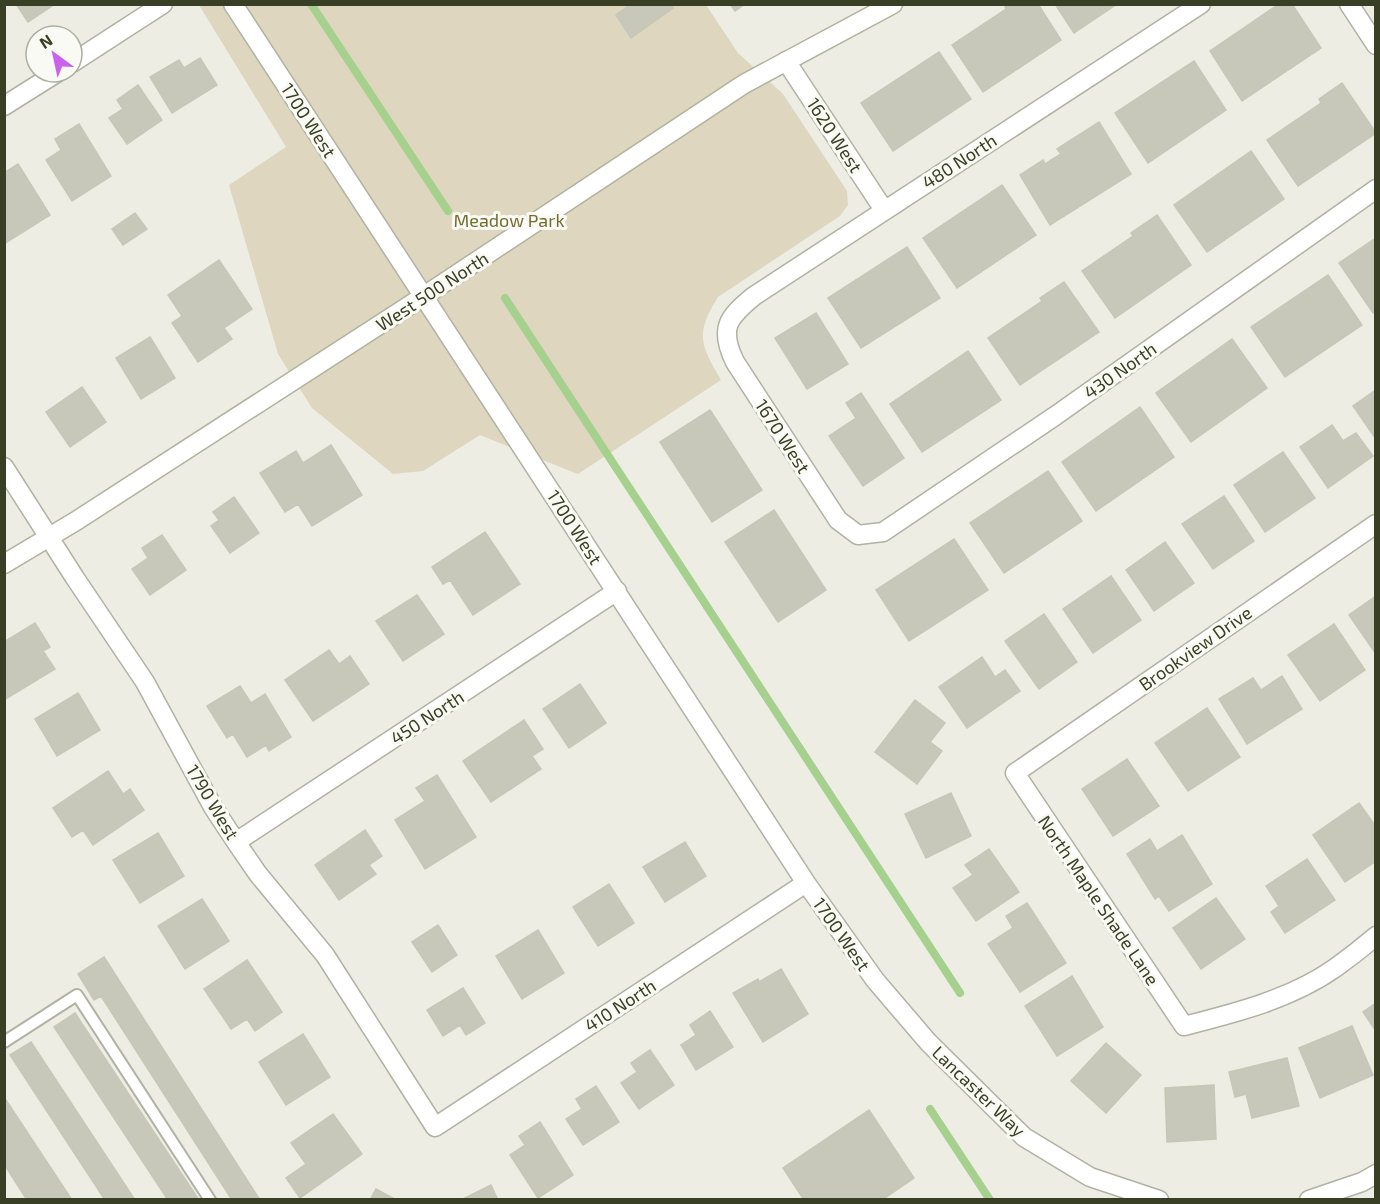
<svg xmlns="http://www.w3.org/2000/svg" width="1380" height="1204" font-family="'Exo 2',sans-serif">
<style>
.green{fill:#ded6be}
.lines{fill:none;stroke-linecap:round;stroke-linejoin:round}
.stream{stroke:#a5d08e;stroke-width:8}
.building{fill:#c8c8ba;stroke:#c6c7b7;stroke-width:1.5}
.lane-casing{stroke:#b0b2a3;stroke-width:14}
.street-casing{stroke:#b0b2a3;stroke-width:21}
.secondary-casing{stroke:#b0b39d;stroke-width:21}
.lane{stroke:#fff;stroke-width:10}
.street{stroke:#fff;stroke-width:18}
.secondary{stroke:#fff;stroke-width:18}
.labels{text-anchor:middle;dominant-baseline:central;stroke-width:6;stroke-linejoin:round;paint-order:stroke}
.street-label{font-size:18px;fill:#393f24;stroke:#fafaf5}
.park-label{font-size:18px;fill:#756d2f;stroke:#fafaf5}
</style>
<rect width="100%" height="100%" fill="#edede4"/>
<path class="green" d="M 199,5 L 706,5 L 738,53 L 783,94 L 847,191 L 848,205 L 840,216 L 718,297 C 695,334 700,344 721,380 L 578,474 L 480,435 L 423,471 L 393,474 L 312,408 L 278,354 L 229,185 L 286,147 Z"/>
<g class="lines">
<path class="stream" d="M 311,4 L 448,211
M 505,298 L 960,993
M 930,1109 L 990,1200"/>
</g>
<path class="building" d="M 16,4 L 55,4 L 28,22 Z
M 631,4 L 671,4 L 673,8 L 631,38 L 616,15 Z
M 730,4 L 745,4 L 735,11 Z
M 1008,4 L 1038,4 L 1061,40 L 983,92 L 952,45 L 1006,9 L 1005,7 Z
M 1055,4 L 1117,4 L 1074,33 Z
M 1279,4 L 1292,4 L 1321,48 L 1242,101 L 1210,51 Z
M 939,52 L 971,99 L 893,151 L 861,103 Z
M 200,58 L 217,85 L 172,113 L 150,77 L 179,60 L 184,68 Z
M 1194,61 L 1226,110 L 1148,163 L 1115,113 Z
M 1342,83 L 1376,133 L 1298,186 L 1267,140 L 1321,103 L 1319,99 Z
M 138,85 L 162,120 L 127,144 L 109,118 L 123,109 L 117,100 Z
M 1099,122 L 1131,174 L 1050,225 L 1020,175 L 1043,160 L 1045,164 L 1061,154 L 1057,149 Z
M 79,124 L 111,176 L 72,201 L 46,160 L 61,150 L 55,139 Z
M 1251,151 L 1284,199 L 1207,252 L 1174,205 Z
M 18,164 L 50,215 L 4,244 L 4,173 Z
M 1002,185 L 1036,235 L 957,288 L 923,238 Z
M 135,213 L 147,229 L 123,245 L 112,229 Z
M 1157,215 L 1191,265 L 1115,318 L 1082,271 L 1133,236 L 1131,233 Z
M 1376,238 L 1376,311 L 1373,313 L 1339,263 Z
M 907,247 L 940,298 L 861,348 L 828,298 Z
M 219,260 L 252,309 L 224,328 L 232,339 L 198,362 L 172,323 L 182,316 L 168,295 Z
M 1328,275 L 1362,325 L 1285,377 L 1251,327 Z
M 1064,282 L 1099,332 L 1020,385 L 988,338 L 1042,301 L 1040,298 Z
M 816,313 L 848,364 L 807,389 L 775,338 Z
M 150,337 L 175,378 L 141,399 L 116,358 Z
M 1232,339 L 1267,388 L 1191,442 L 1156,393 Z
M 968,351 L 1001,400 L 922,452 L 890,404 Z
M 82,387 L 106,422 L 70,447 L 46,412 Z
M 1376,390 L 1376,439 L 1353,406 Z
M 861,393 L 904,458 L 863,486 L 829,436 L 856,418 L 846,403 Z
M 1140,407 L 1174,457 L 1096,511 L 1062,462 Z
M 710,410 L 762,490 L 712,522 L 660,442 Z
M 1332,425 L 1343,441 L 1356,433 L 1373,456 L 1328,488 L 1300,447 Z
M 331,445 L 362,495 L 312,526 L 298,504 L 285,512 L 260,473 L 296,451 L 303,463 Z
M 1283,452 L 1315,498 L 1265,532 L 1234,485 Z
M 1048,471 L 1082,521 L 1004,573 L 970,523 Z
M 1224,496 L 1254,541 L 1213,569 L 1182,524 Z
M 234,497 L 259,533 L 230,553 L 211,526 L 219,520 L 213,512 Z
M 774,510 L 826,590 L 778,622 L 725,542 Z
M 485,532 L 520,584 L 473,615 L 450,580 L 443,584 L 432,567 Z
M 162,535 L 186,570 L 150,595 L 132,569 L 148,558 L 142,548 Z
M 954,539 L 988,590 L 909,641 L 876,590 Z
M 1165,542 L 1194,583 L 1154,611 L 1126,570 Z
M 1111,576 L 1141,620 L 1093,653 L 1063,609 Z
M 417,595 L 444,634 L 403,661 L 376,621 Z
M 1376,596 L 1376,654 L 1349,615 Z
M 1044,614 L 1077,662 L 1039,689 L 1005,641 Z
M 35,623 L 50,647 L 43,651 L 55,669 L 4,700 L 4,642 Z
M 1334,624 L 1365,670 L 1320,701 L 1288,655 Z
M 329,650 L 339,664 L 350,656 L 369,684 L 313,721 L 285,680 Z
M 982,657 L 995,677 L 1005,670 L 1020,691 L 967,728 L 939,687 Z
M 1282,676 L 1302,709 L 1247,744 L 1219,699 L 1253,678 L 1261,690 Z
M 580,684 L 606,723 L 569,748 L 543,709 Z
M 240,686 L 251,703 L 265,694 L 291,737 L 269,751 L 266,745 L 247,757 L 233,734 L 227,738 L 207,706 Z
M 78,693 L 100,730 L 57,756 L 35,719 Z
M 915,700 L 945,723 L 930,742 L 942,751 L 917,784 L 875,752 Z
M 1207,708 L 1240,757 L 1188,791 L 1155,743 Z
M 524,720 L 543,749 L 532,756 L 541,769 L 491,802 L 463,761 Z
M 1127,759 L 1159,806 L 1113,836 L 1082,789 Z
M 108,771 L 123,794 L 130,789 L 144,810 L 93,845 L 83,830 L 72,837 L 53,808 Z
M 437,775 L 476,837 L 425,869 L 395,820 L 425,801 L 416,788 Z
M 951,793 L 971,836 L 926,858 L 905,814 Z
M 1359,803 L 1376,827 L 1376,861 L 1345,882 L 1313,835 Z
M 365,830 L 382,856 L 369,865 L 376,874 L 339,900 L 315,865 Z
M 158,833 L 184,876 L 140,903 L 113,860 Z
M 1182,835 L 1212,884 L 1169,911 L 1159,896 L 1155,899 L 1127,854 L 1150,839 L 1157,851 Z
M 685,842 L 706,876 L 665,902 L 643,867 Z
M 989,849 L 1019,892 L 976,921 L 953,888 L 973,875 L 965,865 Z
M 1307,859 L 1335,900 L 1285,933 L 1271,912 L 1279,906 L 1266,886 Z
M 609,884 L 634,923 L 598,946 L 573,907 Z
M 1216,898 L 1245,939 L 1201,969 L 1173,928 Z
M 202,899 L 229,941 L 185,969 L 158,926 Z
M 1027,903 L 1066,963 L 1020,992 L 988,944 L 1013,928 L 1006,916 Z
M 438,925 L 457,955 L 432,972 L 412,942 Z
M 538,930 L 564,973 L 522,999 L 496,956 Z
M 104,957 L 260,1200 L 232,1200 L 101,996 L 94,1000 L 78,974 Z
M 247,960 L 282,1012 L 255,1031 L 247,1019 L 231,1029 L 204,989 Z
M 781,969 L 808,1014 L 763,1042 L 733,993 L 758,979 L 759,982 Z
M 1072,976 L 1103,1027 L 1057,1056 L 1025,1006 Z
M 463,988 L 485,1023 L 466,1035 L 460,1025 L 443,1036 L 427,1010 Z
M 1376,1003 L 1376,1031 L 1363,1012 Z
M 710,1011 L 733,1047 L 696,1070 L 681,1045 L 696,1035 L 690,1025 Z
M 75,1013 L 199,1200 L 168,1200 L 54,1027 Z
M 1352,1026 L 1373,1075 L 1320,1098 L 1299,1048 Z
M 303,1034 L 330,1077 L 286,1105 L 259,1062 Z
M 31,1042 L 135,1200 L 105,1200 L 10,1055 Z
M 1106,1043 L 1141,1075 L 1106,1113 L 1071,1081 Z
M 650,1050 L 674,1085 L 639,1109 L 621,1083 L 637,1072 L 631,1063 Z
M 1287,1058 L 1299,1106 L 1252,1118 L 1246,1094 L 1235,1097 L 1229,1072 Z
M 1214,1085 L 1216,1139 L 1167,1142 L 1165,1088 Z
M 596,1086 L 619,1122 L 583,1145 L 566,1119 L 582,1109 L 576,1099 Z
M 4,1097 L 72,1200 L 27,1200 L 4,1164 Z
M 869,1110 L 914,1178 L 882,1200 L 804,1200 L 783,1168 Z
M 333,1114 L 362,1154 L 300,1198 L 286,1178 L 306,1164 L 291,1143 Z
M 540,1122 L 573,1175 L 538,1198 L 510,1155 L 525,1145 L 519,1136 Z
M 491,1185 L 498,1200 L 461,1200 Z
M 376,1189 L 396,1200 L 370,1200 Z"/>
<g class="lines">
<defs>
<path id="lane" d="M 4,1042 L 77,995 L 210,1200"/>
<path id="street" d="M 233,4 L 806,883 L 875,980 L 928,1042 L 1024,1137 L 1090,1177 L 1159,1200
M 1201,4 L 754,296 C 727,318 719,329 735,362 L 838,520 L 858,535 L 883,532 L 1055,416 L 1376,189
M 1349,4 L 1376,45
M 786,61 L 884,210
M 72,63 L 163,4
M 4,106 L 58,72
M 4,467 L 75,578 L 145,682 L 213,807 L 236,842 L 258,874 L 325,955 L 435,1127 L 806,883
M 1376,524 L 1015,773 L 1184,1026 C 1235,1013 1291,999 1335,968 C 1349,958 1363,947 1376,936
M 236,842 L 617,591
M 1309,1200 L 1362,1182 L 1376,1174"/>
<path id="secondary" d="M 4,564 L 76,521 L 424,296 L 744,84 L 893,4"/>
</defs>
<use href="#lane" class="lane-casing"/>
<use href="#street" class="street-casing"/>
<use href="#secondary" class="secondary-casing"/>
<use href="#lane" class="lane"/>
<use href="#street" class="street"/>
<use href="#secondary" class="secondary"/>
</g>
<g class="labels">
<g class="street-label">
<text transform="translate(309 120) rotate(57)">1700 West</text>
<text transform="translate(835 135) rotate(57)">1620 West</text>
<text transform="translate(959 161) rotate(-33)">480 North</text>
<text transform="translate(432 291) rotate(-33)">West 500 North</text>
<text transform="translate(1120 370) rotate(-35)">430 North</text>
<text transform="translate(783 436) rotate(57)">1670 West</text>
<text transform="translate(575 527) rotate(57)">1700 West</text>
<text transform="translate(1195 648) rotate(-35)">Brookview Drive</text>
<text transform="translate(427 717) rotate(-33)">450 North</text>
<text transform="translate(213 802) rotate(59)">1790 West</text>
<text transform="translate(1099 900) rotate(56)">North Maple Shade Lane</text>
<text transform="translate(842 934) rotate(55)">1700 West</text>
<text transform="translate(620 1005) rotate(-33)">410 North</text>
<text transform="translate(979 1091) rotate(44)">Lancaster Way</text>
</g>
<g class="park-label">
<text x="509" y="220">Meadow Park</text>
</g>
</g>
<rect width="1380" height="1204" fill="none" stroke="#393f24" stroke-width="12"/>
<g transform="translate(54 54) rotate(327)"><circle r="28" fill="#fafaf5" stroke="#adafa1" stroke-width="1.5"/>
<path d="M0-4.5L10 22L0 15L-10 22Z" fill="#ca62ee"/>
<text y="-9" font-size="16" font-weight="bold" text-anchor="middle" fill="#393f24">N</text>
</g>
</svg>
